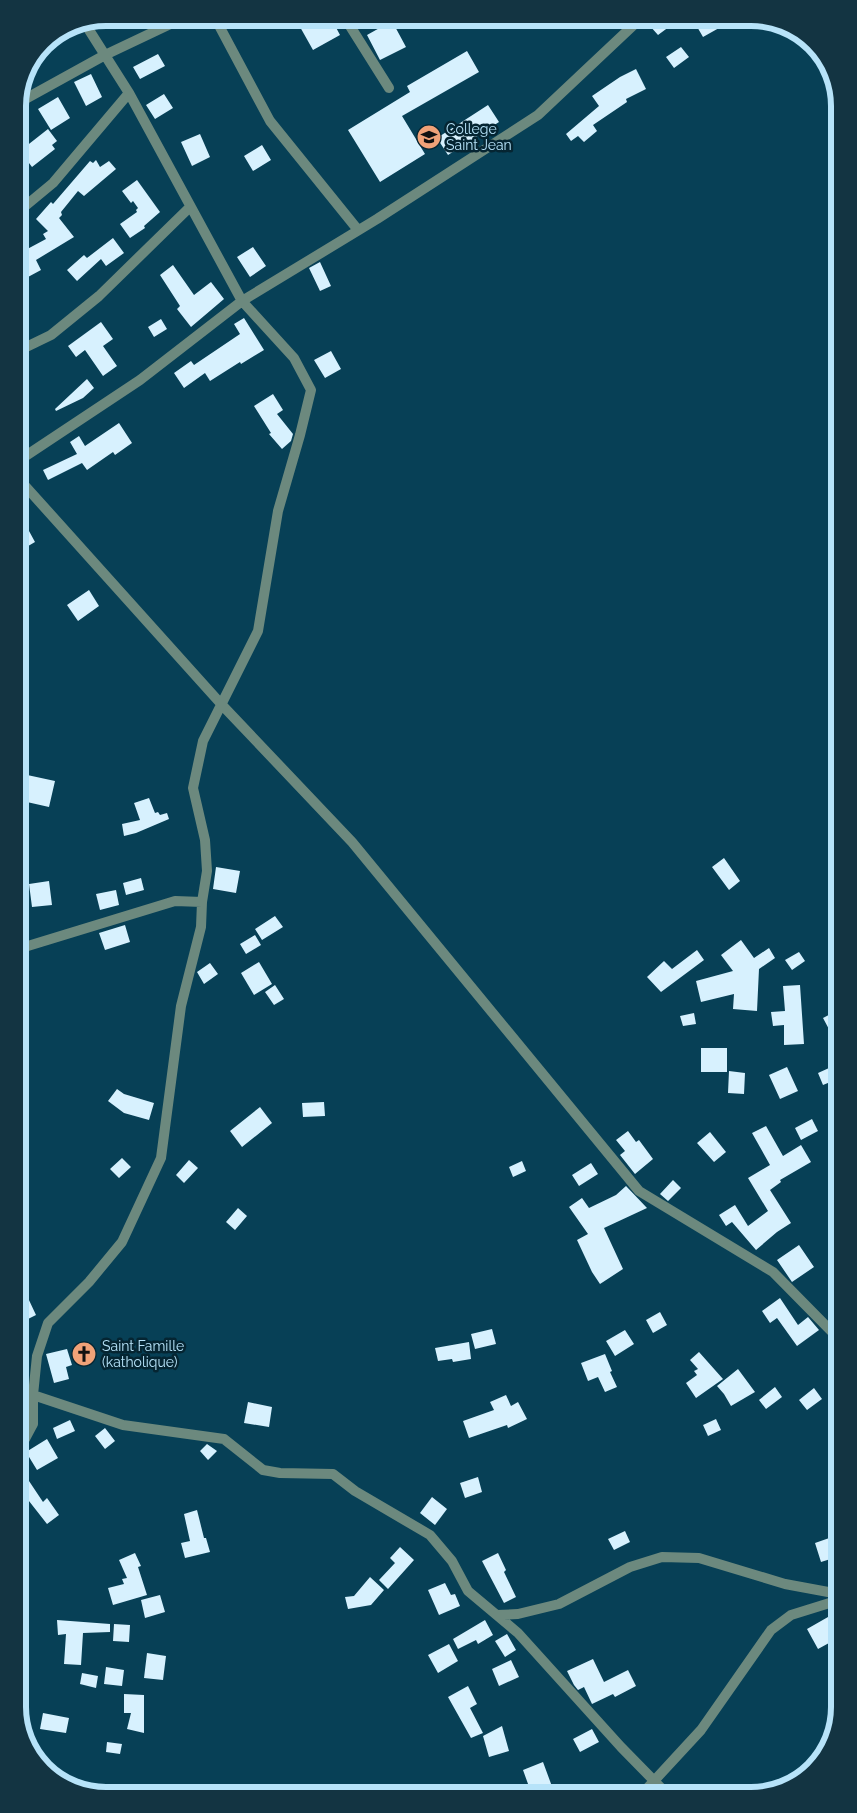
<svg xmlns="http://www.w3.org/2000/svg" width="857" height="1813" font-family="Raleway,sans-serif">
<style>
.building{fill:#d7f1fe}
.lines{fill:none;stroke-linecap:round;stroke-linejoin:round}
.street{stroke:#6c897e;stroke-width:10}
.labels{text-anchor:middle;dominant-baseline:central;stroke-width:5;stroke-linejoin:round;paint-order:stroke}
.poi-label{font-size:14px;fill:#b7e3f9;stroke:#052532;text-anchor:start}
.rim{fill:none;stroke:#b7e3f9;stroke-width:6}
</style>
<rect width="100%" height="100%" fill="#074056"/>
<path class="building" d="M 295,18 L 331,18 L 340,35 L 313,50 Z
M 662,18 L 681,18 L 658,35 L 650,26 Z
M 692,18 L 713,18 L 719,28 L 703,37 Z
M 392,21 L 406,47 L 380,60 L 367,35 Z
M 681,47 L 689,57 L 674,68 L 666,57 Z
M 467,51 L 479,72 L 402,116 L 425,154 L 380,182 L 348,130 L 410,92 L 407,86 Z
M 158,54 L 165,66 L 140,79 L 133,67 Z
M 636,69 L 646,89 L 626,99 L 627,102 L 593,125 L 597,131 L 584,142 L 578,136 L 571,141 L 566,134 L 599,106 L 592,96 L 620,77 Z
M 91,74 L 102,97 L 86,106 L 74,82 Z
M 164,94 L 173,108 L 155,119 L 146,105 Z
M 58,97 L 70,118 L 51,130 L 38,109 Z
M 488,105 L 499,122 L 448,155 L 437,138 Z
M 48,129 L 57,141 L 52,145 L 55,149 L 32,167 L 29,163 L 26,166 L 19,157 L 22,155 L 20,151 Z
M 200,134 L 210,157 L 192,166 L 181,142 Z
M 262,145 L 271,160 L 253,171 L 244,156 Z
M 96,160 L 100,167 L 109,161 L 116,169 L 84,196 L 78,191 L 61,212 L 62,215 L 59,218 L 74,237 L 36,260 L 41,270 L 28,277 L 18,257 L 18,254 L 46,239 L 43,234 L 48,231 L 36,219 L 51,202 L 53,204 L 90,161 L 93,163 Z
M 137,180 L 160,212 L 144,226 L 145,228 L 130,238 L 120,224 L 137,212 L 136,210 L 138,208 L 133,201 L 131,203 L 122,191 Z
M 113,238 L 124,253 L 106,266 L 101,259 L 77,281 L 67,270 L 84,255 L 87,258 Z
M 253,247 L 266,266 L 250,277 L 237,257 Z
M 320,262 L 331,286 L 320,291 L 309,268 Z
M 173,265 L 194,295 L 211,282 L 224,299 L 191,327 L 177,309 L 180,306 L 160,275 Z
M 244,318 L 264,350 L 241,364 L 240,362 L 210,381 L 205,373 L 184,388 L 174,373 L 191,361 L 194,365 L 240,334 L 234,324 Z
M 161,319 L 167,329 L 154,337 L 148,327 Z
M 101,322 L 113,339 L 103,346 L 117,366 L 103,376 L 85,350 L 76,357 L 68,346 Z
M 331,351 L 341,369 L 325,378 L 314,360 Z
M 87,379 L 94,388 L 83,398 L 56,411 L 55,409 Z
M 273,394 L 283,410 L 277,414 L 293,434 L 291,441 L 282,449 L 269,434 L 271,433 L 254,406 Z
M 119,423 L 132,443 L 115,455 L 113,452 L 87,470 L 82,463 L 48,480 L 43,470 L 77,454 L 70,442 L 79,436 L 85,446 Z
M 29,531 L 35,542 L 18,552 L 18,538 Z
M 89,590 L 99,606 L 78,621 L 67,605 Z
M 18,773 L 55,781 L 49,807 L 18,800 Z
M 149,798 L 155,813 L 158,812 L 160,815 L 167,813 L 169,819 L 136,833 L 124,836 L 122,824 L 140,820 L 134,803 Z
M 724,858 L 740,881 L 729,890 L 712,867 Z
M 216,867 L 240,871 L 236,893 L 213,889 Z
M 141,878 L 144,890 L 126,895 L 123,883 Z
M 49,881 L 52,905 L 32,907 L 29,884 Z
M 116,890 L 119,905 L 100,910 L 96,894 Z
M 275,916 L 283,927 L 262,940 L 255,929 Z
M 125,925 L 130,942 L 105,950 L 99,933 Z
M 255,935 L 261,945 L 246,954 L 240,944 Z
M 741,940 L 754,958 L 769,948 L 775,958 L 759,969 L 757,1011 L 733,1009 L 734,994 L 701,1002 L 696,981 L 733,971 L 721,955 Z
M 697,950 L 704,960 L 661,992 L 647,977 L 664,961 L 672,969 Z
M 799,952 L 805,961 L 792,970 L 785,960 Z
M 259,962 L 272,984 L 254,995 L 241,973 Z
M 210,963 L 218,974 L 204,984 L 197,972 Z
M 275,985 L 284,999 L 274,1005 L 265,992 Z
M 800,985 L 804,1044 L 784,1045 L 784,1025 L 773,1026 L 771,1012 L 785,1011 L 783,986 Z
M 840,1009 L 840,1028 L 831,1033 L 823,1018 Z
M 694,1013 L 696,1024 L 683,1026 L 680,1016 Z
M 701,1048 L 727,1048 L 727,1072 L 701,1072 Z
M 840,1063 L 840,1078 L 823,1085 L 818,1073 Z
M 787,1067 L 798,1091 L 780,1099 L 769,1075 Z
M 729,1071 L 745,1073 L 744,1094 L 728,1093 Z
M 117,1089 L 124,1094 L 154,1103 L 149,1120 L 124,1113 L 108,1101 Z
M 324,1102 L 325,1116 L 303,1117 L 302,1103 Z
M 260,1107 L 272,1123 L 242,1147 L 230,1131 Z
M 812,1119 L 818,1131 L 801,1140 L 795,1128 Z
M 766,1126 L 783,1156 L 801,1145 L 811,1162 L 780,1180 L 781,1182 L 770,1190 L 791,1223 L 777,1232 L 756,1250 L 732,1222 L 726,1226 L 719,1215 L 735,1205 L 748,1226 L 768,1211 L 748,1178 L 770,1165 L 752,1133 Z
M 628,1131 L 636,1142 L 639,1140 L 653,1159 L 635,1174 L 620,1155 L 625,1151 L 616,1140 Z
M 710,1132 L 726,1152 L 714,1162 L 697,1143 Z
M 122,1158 L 131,1167 L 119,1178 L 110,1169 Z
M 189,1160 L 198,1168 L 184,1183 L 176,1175 Z
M 522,1161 L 526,1171 L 513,1177 L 509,1167 Z
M 591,1163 L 598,1174 L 579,1186 L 572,1175 Z
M 673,1180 L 681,1188 L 668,1201 L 660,1194 Z
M 626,1186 L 647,1208 L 604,1228 L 623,1269 L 600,1284 L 592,1272 L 577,1240 L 588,1234 L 569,1207 L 582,1198 L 589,1208 L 616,1195 Z
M 238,1208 L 247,1216 L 235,1230 L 226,1222 Z
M 799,1245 L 814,1267 L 792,1282 L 777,1260 Z
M 28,1298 L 36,1315 L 18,1324 L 18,1303 Z
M 780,1298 L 798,1325 L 808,1317 L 819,1330 L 797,1346 L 777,1318 L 770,1323 L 762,1311 Z
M 660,1312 L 667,1325 L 653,1333 L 646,1320 Z
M 492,1329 L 496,1344 L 475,1349 L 471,1334 Z
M 625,1330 L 634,1344 L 615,1356 L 606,1341 Z
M 469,1342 L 471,1359 L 453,1362 L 452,1359 L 438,1361 L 435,1348 Z
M 67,1349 L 72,1365 L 66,1367 L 69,1379 L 54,1383 L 46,1354 Z
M 699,1352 L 723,1379 L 696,1398 L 686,1383 L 697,1375 L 694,1371 L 698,1369 L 690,1360 Z
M 605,1354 L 612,1371 L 610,1372 L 617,1387 L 605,1392 L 598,1377 L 588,1381 L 581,1363 Z
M 738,1369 L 755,1392 L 731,1406 L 724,1394 L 717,1386 Z
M 775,1387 L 782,1397 L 766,1409 L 759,1400 Z
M 814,1388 L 822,1399 L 807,1410 L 799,1400 Z
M 506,1395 L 511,1406 L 518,1402 L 527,1419 L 508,1428 L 507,1425 L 469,1438 L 463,1421 L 494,1410 L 490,1402 Z
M 248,1402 L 272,1407 L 269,1427 L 244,1423 Z
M 716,1419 L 721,1430 L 708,1436 L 703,1425 Z
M 70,1420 L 75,1431 L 57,1439 L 53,1428 Z
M 105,1428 L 115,1441 L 105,1449 L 95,1436 Z
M 47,1439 L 58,1458 L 37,1470 L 26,1452 Z
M 207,1444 L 217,1451 L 208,1460 L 200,1451 Z
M 25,1475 L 43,1502 L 47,1498 L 59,1515 L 47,1524 L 18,1487 L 18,1480 Z
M 478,1477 L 482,1492 L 465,1498 L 460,1483 Z
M 432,1497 L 447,1509 L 435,1525 L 420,1513 Z
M 197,1510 L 204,1538 L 206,1538 L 210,1552 L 185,1558 L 181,1543 L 190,1541 L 184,1514 Z
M 625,1531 L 630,1542 L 614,1550 L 608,1539 Z
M 835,1536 L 840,1549 L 840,1556 L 821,1562 L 815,1543 Z
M 400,1547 L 414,1560 L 388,1589 L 379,1580 L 395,1563 L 390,1558 Z
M 135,1553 L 141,1566 L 138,1567 L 147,1595 L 113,1605 L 108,1588 L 124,1584 L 122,1579 L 127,1578 L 119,1560 Z
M 498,1553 L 506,1570 L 504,1572 L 516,1597 L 504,1603 L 482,1561 Z
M 370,1577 L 384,1590 L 371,1605 L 348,1609 L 345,1597 L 354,1596 Z
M 445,1583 L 451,1595 L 455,1594 L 460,1606 L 439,1615 L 428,1590 Z
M 160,1595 L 165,1612 L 145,1618 L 141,1600 Z
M 828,1617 L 840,1637 L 818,1649 L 807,1629 Z
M 57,1620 L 110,1624 L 110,1632 L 83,1633 L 81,1665 L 64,1664 L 66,1634 L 58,1635 Z
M 485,1620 L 493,1635 L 478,1644 L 476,1640 L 458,1649 L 453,1639 Z
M 114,1624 L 130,1625 L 129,1642 L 113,1641 Z
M 507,1634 L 516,1650 L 505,1657 L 495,1641 Z
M 449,1644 L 458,1661 L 438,1673 L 428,1655 Z
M 147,1653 L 166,1656 L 163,1680 L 144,1678 Z
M 593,1659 L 604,1682 L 628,1670 L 636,1686 L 615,1697 L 613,1694 L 592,1704 L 584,1687 L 578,1690 L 574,1685 L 567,1671 Z
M 511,1660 L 519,1677 L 499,1686 L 492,1669 Z
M 106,1667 L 124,1670 L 122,1686 L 104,1684 Z
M 82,1673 L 98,1676 L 96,1688 L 80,1684 Z
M 468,1686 L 477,1704 L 470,1708 L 483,1733 L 471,1738 L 448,1697 Z
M 124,1694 L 144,1695 L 144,1733 L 127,1729 L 131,1713 L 124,1713 Z
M 43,1713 L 69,1718 L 66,1733 L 40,1729 Z
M 502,1726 L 509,1751 L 489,1757 L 483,1736 Z
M 592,1729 L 599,1742 L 580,1752 L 573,1739 Z
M 107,1742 L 122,1744 L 120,1754 L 106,1752 Z
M 543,1762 L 550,1781 L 555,1795 L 532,1795 L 523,1770 Z"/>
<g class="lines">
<path class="street" d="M 215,18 L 270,121 L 358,230
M 345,18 L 389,88
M 461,18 L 463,20
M 18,103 L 105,55 L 183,18
M 18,212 L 53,183 L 129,93
M 18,351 L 51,335 L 99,296 L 190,207
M 18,461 L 140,380 L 242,301 L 377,219 L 538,115 L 641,18
M 18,478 L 222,705 L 352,842 L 639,1191 L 773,1272 L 839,1339
M 18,949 L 175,901 L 202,902
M 18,1395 L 33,1395 L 123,1425 L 224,1439 L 263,1470 L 280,1473 L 333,1474 L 355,1491 L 430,1535 L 452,1561 L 468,1591 L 518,1633 L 621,1747 L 668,1795
M 18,1452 L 33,1424 L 33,1395 L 37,1356 L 48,1323 L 89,1282 L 122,1242 L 161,1158 L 181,1006 L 201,927 L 202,902 L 207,871 L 205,840 L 193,788 L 203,741 L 258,631 L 278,511 L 300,435 L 311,390 L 294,358 L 242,301 L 129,93 L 84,22
M 497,1615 L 518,1614 L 559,1604 L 630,1567 L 662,1557 L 699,1558 L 785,1584 L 839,1594
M 641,1795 L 701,1730 L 771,1630 L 791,1615 L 836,1601 L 839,1598"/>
</g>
<defs>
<symbol id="school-disc" viewBox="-11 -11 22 22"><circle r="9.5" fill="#f0a278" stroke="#052532"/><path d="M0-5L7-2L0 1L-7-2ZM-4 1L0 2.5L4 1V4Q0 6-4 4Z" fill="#111"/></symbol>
<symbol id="church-disc" viewBox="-11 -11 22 22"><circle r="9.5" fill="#f0a278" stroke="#052532"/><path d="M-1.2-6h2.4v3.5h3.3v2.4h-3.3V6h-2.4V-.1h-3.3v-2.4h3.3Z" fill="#111"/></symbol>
</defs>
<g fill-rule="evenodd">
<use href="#school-disc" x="415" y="123" width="28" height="28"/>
<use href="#church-disc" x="70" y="1340" width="28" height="28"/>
</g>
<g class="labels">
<g class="poi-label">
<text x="446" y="129">College<tspan x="446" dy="16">Saint Jean</tspan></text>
<text x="102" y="1346">Saint Famille<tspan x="102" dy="16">(katholique)</tspan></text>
</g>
</g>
<path d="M0 0H857V1813H0ZM106 26H751A80 80 0 0 1 831 106V1707A80 80 0 0 1 751 1787H106A80 80 0 0 1 26 1707V106A80 80 0 0 1 106 26Z" fill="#133442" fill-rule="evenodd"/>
<path class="rim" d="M106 26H751A80 80 0 0 1 831 106V1707A80 80 0 0 1 751 1787H106A80 80 0 0 1 26 1707V106A80 80 0 0 1 106 26Z"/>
</svg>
